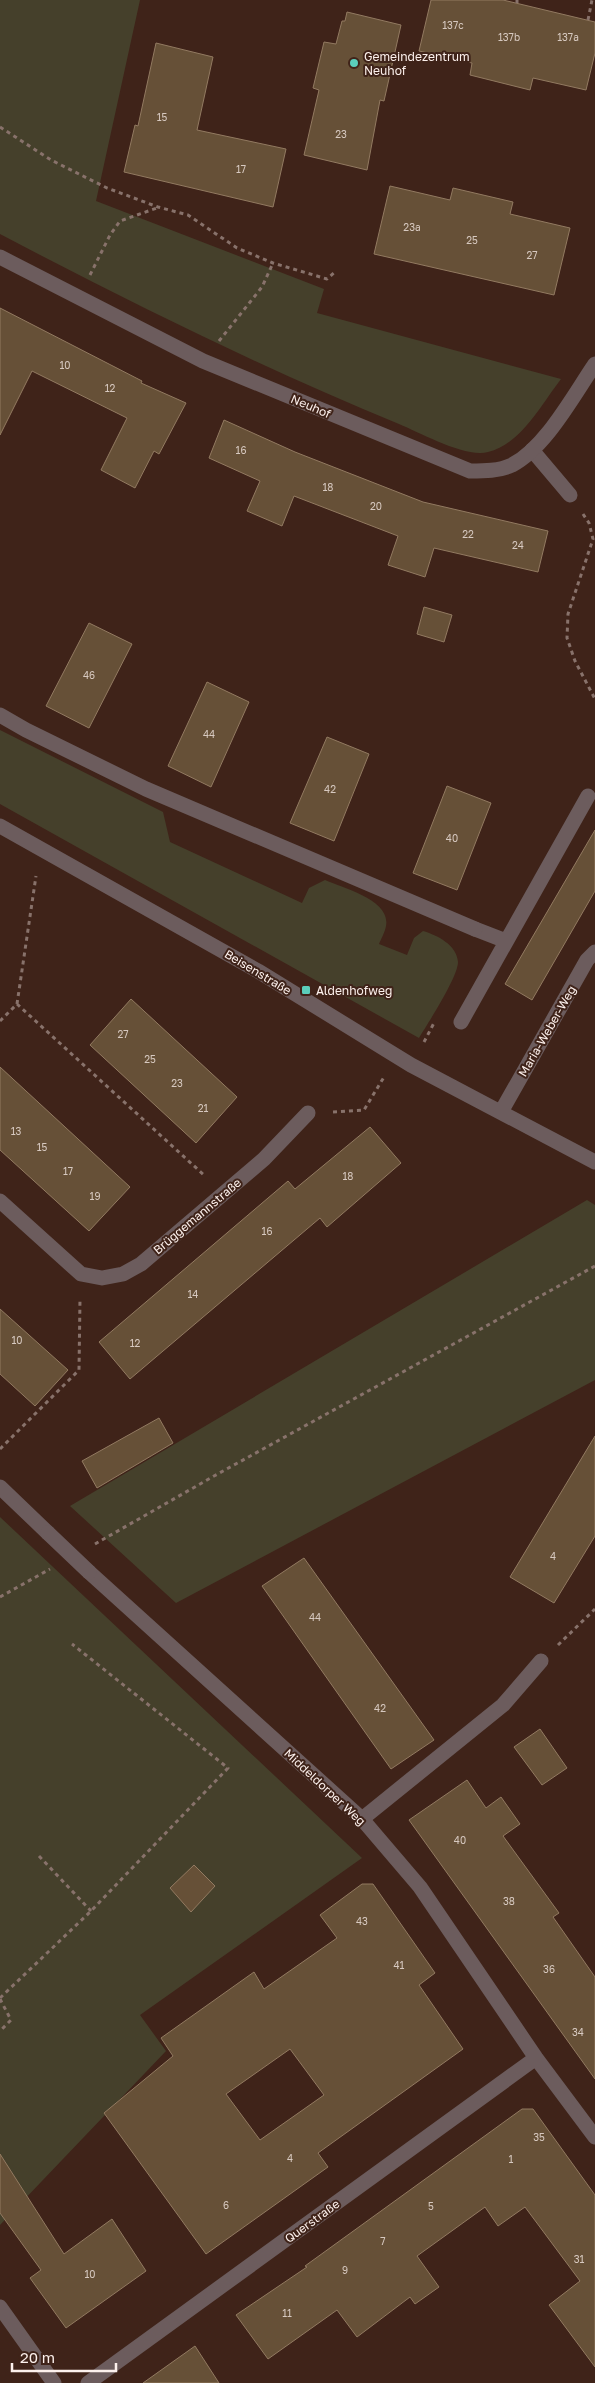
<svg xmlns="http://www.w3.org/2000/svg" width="595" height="2383" font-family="'Golos Text',sans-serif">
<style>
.green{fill:#45402b}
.building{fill:#665037;stroke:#927a61;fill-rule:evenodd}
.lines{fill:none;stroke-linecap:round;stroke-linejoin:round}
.path{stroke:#88726b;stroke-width:3;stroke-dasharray:4 4;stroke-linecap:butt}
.lane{stroke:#6c5c5d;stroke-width:15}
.street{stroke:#6c5c5d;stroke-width:15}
.street-bridge{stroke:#6c5c5d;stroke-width:15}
.poi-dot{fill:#5bcebb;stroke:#3f2319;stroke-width:2}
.labels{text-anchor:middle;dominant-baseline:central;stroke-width:4;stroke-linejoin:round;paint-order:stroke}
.number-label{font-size:10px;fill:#d7c9c0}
.poi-label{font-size:12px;fill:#fdf1ed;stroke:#3f2319;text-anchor:start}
.street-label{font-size:12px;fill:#fdf1ed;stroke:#3f2319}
</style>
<rect width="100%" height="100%" fill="#3f2319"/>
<path class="green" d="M 0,0 L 140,0 L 96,201 L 324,289 L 317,313 L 561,379 C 541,405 521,444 488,452 C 465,458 421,433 399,424 C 263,368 131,303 0,234 Z
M 0,730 L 163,812 L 170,842 L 302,903 L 309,888 L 325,880 C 343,888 391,900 386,926 C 385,932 381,939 379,944 L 407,955 L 414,938 L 423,931 C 437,935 457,945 458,962 C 458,977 428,1023 419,1038 L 0,804 Z
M 587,1200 L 595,1205 L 595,1380 L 176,1603 L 70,1506 Z
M 0,1517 L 362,1858 L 140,2015 L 166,2051 L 0,2225 Z"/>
<path class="building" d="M 431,0 L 503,0 L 595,22 L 595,53 L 586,90 L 533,78 L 530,90 L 470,75 L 472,63 L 419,51 Z
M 347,12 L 401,25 L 384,101 L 380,100 L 367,170 L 304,155 L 319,90 L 313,88 L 324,42 L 336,44 L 342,21 L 345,21 Z
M 156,43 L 213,57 L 197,130 L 286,149 L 273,207 L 124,172 L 135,125 L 138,126 Z
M 390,186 L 450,200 L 453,188 L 513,202 L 510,214 L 570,228 L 554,295 L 374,254 Z
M 0,308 L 142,381 L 141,383 L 186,403 L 159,454 L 154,451 L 135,488 L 101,470 L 127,418 L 32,371 L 0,435 Z
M 224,420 L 295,452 L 423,502 L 548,531 L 538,572 L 434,548 L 425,577 L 388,565 L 398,536 L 294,496 L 282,526 L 247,511 L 260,481 L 209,458 Z
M 424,607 L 452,615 L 444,642 L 417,634 Z
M 89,623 L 132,644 L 89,728 L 46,706 Z
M 207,682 L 249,702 L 211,787 L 168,766 Z
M 327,737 L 369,754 L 334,841 L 290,823 Z
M 447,786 L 491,803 L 457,890 L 413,873 Z
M 595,830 L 595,891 L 532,1000 L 505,984 Z
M 131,999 L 237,1097 L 196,1143 L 90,1045 Z
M 0,1067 L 130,1187 L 89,1231 L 0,1150 Z
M 370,1127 L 401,1163 L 327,1227 L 320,1218 L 130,1379 L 99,1342 L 288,1181 L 295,1189 Z
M 0,1309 L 68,1370 L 35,1406 L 0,1374 Z
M 159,1418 L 173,1443 L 97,1488 L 82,1461 Z
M 595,1436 L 595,1536 L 554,1603 L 510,1577 Z
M 304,1558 L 434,1740 L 391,1769 L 262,1586 Z
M 540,1729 L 567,1768 L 542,1785 L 514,1747 Z
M 467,1780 L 486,1808 L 501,1797 L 520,1824 L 503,1836 L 559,1913 L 553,1917 L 595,1977 L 595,2079 L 409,1820 Z
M 194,1865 L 215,1886 L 191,1912 L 170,1888 Z
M 362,1884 L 373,1884 L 435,1973 L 419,1985 L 463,2049 L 318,2153 L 328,2167 L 206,2254 L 104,2113 L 173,2056 L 161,2038 L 254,1972 L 264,1989 L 337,1938 L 320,1915 ZM 290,2049 L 324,2095 L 260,2140 L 226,2094 Z
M 522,2109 L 533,2109 L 595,2195 L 595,2367 L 549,2305 L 580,2281 L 525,2207 L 498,2226 L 485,2207 L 417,2256 L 439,2287 L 415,2304 L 410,2297 L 357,2337 L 337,2310 L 268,2359 L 236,2315 L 307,2267 L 305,2266 Z
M 0,2154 L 64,2254 L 112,2219 L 146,2271 L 66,2328 L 30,2278 L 41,2270 L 0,2213 Z
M 195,2346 L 219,2383 L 143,2383 Z"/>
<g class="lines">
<path class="path" d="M 517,3 L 517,0
M 588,20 L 592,0
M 0,127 L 51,160 L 107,188 L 158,207 L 188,215 L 237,248 L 273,263 L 327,279 L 336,271
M 90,275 L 110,235 L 120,221 L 157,208
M 219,341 L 262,287 L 273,263
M 583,514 L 589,523 L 593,539 L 568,614 L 567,638 L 575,661 L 595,699
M 17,1004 L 36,876
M 0,1021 L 17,1004 L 205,1176
M 424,1042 L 435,1021
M 333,1112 L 364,1110 L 384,1077
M 0,1449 L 79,1370 L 80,1299
M 95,1544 L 214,1476 L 595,1266
M 0,1597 L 50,1569
M 558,1645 L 595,1609
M 39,1856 L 91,1911
M 0,1998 L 91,1911 L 228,1768 L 72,1644
M 0,1999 L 11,2020 L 0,2031"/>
<path class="lane" d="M 532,450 L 570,495
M 475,929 L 506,941
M 461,1022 L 588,796
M 362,1819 L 503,1705 L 541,1661"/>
<path class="street" d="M 0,257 L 203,361 L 470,471 C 484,471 499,471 512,465 C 546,447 573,396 595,364
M 0,715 L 26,730 L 146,789 L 475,929
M 0,826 L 258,971 L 411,1065 L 595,1162
M 501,1112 L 587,960 L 595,952
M 0,1201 L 81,1274 L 102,1278 L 123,1274 L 141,1264 L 264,1159 L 308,1113
M 0,1487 L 48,1533
M 89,1572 L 362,1819 L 420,1887 L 536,2058 L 595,2137
M 0,2307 L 54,2383
M 88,2383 L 536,2058"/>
<path class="street-bridge" d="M 48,1533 L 89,1572"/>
</g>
<g class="poi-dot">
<circle cx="354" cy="63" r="5"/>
<rect x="301" y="985" width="10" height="10" rx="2.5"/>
</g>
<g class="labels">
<g class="number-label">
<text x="453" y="25">137c</text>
<text x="509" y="37">137b</text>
<text x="568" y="37">137a</text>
<text x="162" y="117">15</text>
<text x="341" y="134">23</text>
<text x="241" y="169">17</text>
<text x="412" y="227">23a</text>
<text x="472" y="240">25</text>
<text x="532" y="255">27</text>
<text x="65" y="365">10</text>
<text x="110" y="388">12</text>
<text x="241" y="450">16</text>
<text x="328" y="487">18</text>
<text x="376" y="506">20</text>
<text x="468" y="534">22</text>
<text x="518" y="545">24</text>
<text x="89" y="675">46</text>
<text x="209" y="734">44</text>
<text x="330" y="789">42</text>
<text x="452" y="838">40</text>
<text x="123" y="1034">27</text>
<text x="150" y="1059">25</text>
<text x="177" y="1083">23</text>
<text x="203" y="1108">21</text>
<text x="16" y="1131">13</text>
<text x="42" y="1147">15</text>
<text x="68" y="1171">17</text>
<text x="348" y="1176">18</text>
<text x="95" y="1196">19</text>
<text x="267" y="1231">16</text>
<text x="193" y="1294">14</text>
<text x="17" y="1340">10</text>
<text x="135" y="1343">12</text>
<text x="553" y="1556">4</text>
<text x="315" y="1617">44</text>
<text x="380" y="1708">42</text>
<text x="460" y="1840">40</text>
<text x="509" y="1901">38</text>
<text x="362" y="1921">43</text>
<text x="399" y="1965">41</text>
<text x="549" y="1969">36</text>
<text x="578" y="2032">34</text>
<text x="539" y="2137">35</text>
<text x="290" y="2158">4</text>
<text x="511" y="2159">1</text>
<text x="226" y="2205">6</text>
<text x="431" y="2206">5</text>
<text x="383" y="2241">7</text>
<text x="579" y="2259">31</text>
<text x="345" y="2270">9</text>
<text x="90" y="2274">10</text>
<text x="287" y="2313">11</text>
</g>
<g class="poi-label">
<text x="364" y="56">Gemeindezentrum<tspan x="364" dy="14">Neuhof</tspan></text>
<text x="316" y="990">Aldenhofweg</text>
</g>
<g class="street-label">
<text transform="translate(311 406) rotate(23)">Neuhof</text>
<text transform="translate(258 972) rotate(31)">Beisenstraße</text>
<text transform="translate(547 1031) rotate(-60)">Maria-Weber-Weg</text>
<text transform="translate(197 1216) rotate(-40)">Brüggemannstraße</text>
<text transform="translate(325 1787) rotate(43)">Middeldorper Weg</text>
<text transform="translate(312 2221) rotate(-36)">Querstraße</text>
</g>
</g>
<path d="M12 2363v8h104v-8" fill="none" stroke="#fdf1ed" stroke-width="2.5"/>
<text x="20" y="2363" font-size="15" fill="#fdf1ed" stroke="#3f2319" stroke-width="4" paint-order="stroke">20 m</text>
</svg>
